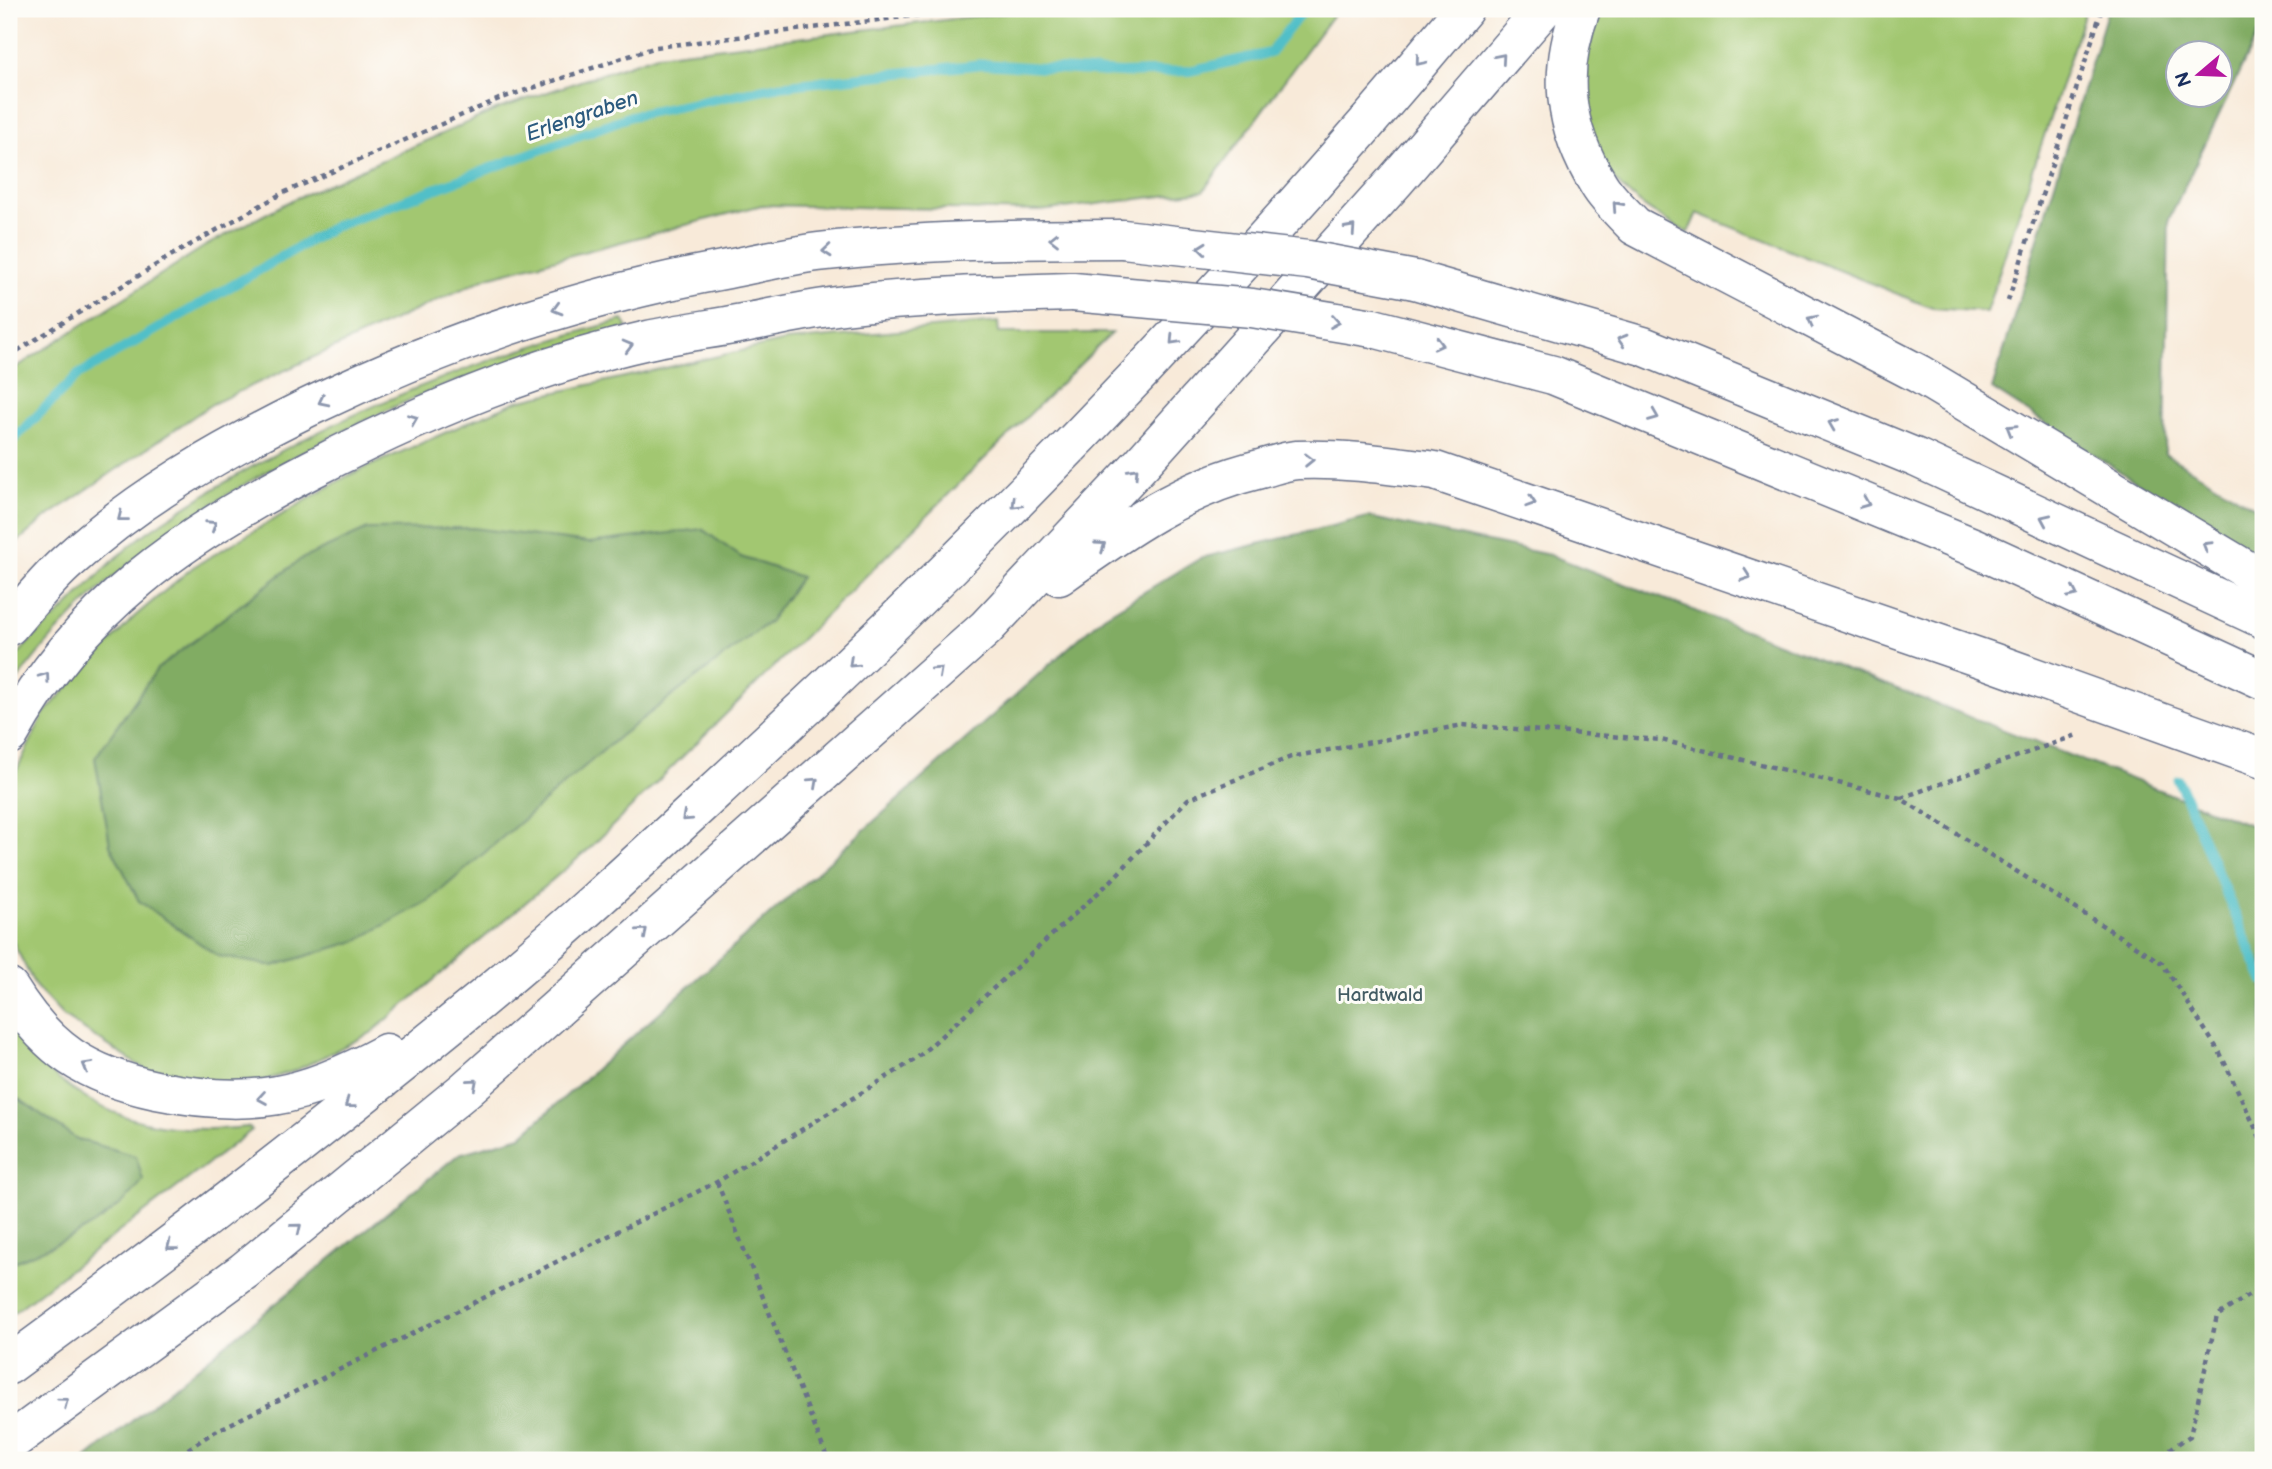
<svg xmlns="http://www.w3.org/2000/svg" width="2272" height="1469" font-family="'Balsamiq Sans',sans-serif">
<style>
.green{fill:#a2c771;stroke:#5e7b68;stroke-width:2}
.forest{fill:#81ac63;stroke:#4e6e60;stroke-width:2;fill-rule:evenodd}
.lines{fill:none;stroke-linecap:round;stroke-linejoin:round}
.stream{stroke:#51bfc8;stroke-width:10}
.highway-casing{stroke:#687089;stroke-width:41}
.path{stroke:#687089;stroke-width:4.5;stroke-dasharray:5 5;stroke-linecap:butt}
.highway{stroke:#fff;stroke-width:38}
.highway-bridge-casing{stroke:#687089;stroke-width:41;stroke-linecap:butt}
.highway-bridge{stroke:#fff;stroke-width:38}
.oneway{stroke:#8d97ae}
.labels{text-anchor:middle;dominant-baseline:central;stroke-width:6;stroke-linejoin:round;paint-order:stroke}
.park-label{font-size:19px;fill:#445d64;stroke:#fdfcf7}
.water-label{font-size:21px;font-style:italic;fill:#2b5a7e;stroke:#fdfcf7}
</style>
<rect width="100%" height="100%" fill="#fdfcf7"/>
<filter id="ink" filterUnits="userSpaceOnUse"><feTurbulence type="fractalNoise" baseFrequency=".0143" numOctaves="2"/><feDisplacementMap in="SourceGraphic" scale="14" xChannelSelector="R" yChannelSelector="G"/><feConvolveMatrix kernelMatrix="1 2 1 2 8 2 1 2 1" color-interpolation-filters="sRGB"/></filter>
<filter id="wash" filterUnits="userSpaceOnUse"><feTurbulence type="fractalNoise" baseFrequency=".00686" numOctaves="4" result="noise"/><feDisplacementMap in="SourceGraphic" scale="28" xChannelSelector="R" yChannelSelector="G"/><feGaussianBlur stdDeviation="1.57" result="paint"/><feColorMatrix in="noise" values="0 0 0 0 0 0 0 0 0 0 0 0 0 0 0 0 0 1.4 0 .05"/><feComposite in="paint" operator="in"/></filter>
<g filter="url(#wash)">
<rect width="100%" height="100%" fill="#f8ead9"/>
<path class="green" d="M 1035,9 L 1337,9 L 1203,191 L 1040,211 L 762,205 L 488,277 L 212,404 L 44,519 L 9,549 L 9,372 L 205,246 L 292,200 L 498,109 L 657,55 Z
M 1605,9 L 2086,9 L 1986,312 L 1932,308 L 1697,213 L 1688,233 C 1660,217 1630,201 1610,174 C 1579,132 1576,52 1605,9 Z
M 623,320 L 628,328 C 574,345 519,360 466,378 C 419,394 374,416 330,438 C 206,500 90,577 9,691 C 9,686 7,676 9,670 C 15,651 50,623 66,608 C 94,580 123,548 156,526 C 298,430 458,363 623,320 Z
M 998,322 L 999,333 L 1112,333 L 589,849 L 371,1033 L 297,1070 L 244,1087 L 149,1072 L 63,1016 L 35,986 L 13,942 L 9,911 L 11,782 L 44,713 L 134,617 L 193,567 L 349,475 L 517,401 L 785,341 Z
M 9,1026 C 72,1111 145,1137 248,1127 L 252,1130 L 9,1316 Z"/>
<path class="forest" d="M 2108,9 L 2263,9 L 2263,23 L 2169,219 L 2165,454 L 2263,512 L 2263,564 L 1992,389 ZM 2178,52 L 2220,52 L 2220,94 L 2178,94 Z
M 1368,517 L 1550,555 L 2263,830 L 2263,1460 L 84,1460 L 459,1154 L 521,1136 L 1104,616 L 1201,558 Z
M 473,528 L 589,543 L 702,529 L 741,557 L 801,577 L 769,622 L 620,736 L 431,899 L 356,941 L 273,966 L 218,956 L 139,901 L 110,845 L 95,758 L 157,669 L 301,559 L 368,529 Z
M 9,1092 L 77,1139 L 136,1156 L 143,1180 C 112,1223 56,1245 9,1264 Z"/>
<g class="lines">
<path class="stream" d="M 9,444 L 78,375 L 335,226 L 631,116 L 779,86 L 983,64 L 1121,73 L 1189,71 L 1270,53 L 1304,9
M 2178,780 L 2263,980"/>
</g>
</g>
<g filter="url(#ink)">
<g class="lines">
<defs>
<path id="highway" d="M 1581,9 C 1557,72 1563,127 1599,185 C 1608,200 1623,213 1635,226 L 1919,374 L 2250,572 L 2263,584
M 1415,280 L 1643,346 L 1917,458 L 2263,619
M 1373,328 L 1553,375 L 1973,547 L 2263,680
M 1059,576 C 1122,531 1184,487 1260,469 C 1272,466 1284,461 1297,460 C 1343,458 1389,465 1435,471 L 1992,662 L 2263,759
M 9,626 C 27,605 45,582 66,563 C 137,498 221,450 307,408 C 441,343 580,296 728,269 C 758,263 788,256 818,252 C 920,240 1020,239 1123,239
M 9,735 C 81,605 183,536 312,469 C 418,414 531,366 648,340 C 680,333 712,329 743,323 C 777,317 810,309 844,305 C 920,296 997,294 1073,292
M 9,988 C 47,1050 86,1075 156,1090 C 250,1109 303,1098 386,1053
M 9,1365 C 168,1249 324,1128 477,1003 C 572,925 662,840 753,756 C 1006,521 1243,274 1464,9
M 9,1443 L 244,1271 L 465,1090 L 986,628 L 1142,463 L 1396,180 L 1543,9"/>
</defs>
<use href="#highway" class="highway-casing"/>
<path class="path" d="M 2008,301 L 2102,9
M 9,356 L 172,255 L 281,194 L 499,99 L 656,47 L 969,9
M 1901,798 L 2077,735
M 717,1182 L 828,1460
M 171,1460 L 214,1432 L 717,1182 L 916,1059 L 1111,881 L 1188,799 L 1291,757 L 1463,725 L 1661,740 L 1900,798 L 2162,963 L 2220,1053 L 2263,1144
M 2153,1460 L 2190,1436 L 2217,1316 L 2263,1286"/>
<use href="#highway" class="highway"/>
<defs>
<path id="highway-bridge" d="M 1123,239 L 1308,260 L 1415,280
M 1073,292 L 1252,308 L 1373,328"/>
</defs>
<use href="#highway-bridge" class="highway-bridge-casing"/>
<use href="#highway-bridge" class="highway-bridge"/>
</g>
<defs><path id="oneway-chevron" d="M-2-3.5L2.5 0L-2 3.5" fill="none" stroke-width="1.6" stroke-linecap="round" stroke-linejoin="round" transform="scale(1.75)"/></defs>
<g class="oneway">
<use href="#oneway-chevron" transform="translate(1501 58) rotate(-49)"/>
<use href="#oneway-chevron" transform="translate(1420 61) rotate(130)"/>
<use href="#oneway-chevron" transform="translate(1617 206) rotate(-132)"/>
<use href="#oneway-chevron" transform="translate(1351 229) rotate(-48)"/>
<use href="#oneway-chevron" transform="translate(1054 239) rotate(-180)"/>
<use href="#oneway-chevron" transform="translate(1202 248) rotate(-174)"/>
<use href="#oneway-chevron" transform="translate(827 251) rotate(175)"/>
<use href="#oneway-chevron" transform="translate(557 309) rotate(164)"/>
<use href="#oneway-chevron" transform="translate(1812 320) rotate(-153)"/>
<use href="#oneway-chevron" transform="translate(1335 322) rotate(9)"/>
<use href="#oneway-chevron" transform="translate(1174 340) rotate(133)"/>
<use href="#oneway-chevron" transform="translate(1622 340) rotate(-164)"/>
<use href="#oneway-chevron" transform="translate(1439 344) rotate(14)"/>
<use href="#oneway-chevron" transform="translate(628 346) rotate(-15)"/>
<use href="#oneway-chevron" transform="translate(323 401) rotate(154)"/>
<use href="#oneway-chevron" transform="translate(1654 416) rotate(22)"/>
<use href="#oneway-chevron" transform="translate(413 419) rotate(-22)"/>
<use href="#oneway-chevron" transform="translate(1833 424) rotate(-158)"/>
<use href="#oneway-chevron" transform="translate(2011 429) rotate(-149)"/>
<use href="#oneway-chevron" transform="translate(1309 460) rotate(-1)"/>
<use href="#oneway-chevron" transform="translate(1134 472) rotate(-46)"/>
<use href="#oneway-chevron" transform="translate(1531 502) rotate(18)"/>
<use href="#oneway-chevron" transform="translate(1865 503) rotate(22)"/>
<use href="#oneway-chevron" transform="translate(1016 504) rotate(135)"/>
<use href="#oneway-chevron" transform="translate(122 517) rotate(142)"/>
<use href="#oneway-chevron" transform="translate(2045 519) rotate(-156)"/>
<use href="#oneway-chevron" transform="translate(212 525) rotate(-33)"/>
<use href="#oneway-chevron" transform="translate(1101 546) rotate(-35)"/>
<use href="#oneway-chevron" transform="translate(2207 546) rotate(-149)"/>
<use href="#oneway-chevron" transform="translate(1746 576) rotate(19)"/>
<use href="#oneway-chevron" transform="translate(2073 593) rotate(25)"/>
<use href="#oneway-chevron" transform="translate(853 663) rotate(137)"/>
<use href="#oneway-chevron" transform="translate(938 671) rotate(-42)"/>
<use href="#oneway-chevron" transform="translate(45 677) rotate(-54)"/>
<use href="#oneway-chevron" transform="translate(814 782) rotate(-42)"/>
<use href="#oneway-chevron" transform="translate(686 817) rotate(138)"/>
<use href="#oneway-chevron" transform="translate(643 932) rotate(-42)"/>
<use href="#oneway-chevron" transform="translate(87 1066) rotate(-150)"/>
<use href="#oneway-chevron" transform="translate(473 1083) rotate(-41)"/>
<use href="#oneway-chevron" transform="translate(262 1098) rotate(171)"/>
<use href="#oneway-chevron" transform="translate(349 1104) rotate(142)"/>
<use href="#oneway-chevron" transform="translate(297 1228) rotate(-39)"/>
<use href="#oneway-chevron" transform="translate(171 1246) rotate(142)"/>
<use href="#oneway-chevron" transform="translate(64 1402) rotate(-36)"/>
</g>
</g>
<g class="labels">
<g class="park-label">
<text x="1380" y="995">Hardtwald</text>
</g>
<g class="water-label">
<text transform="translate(582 116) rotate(-19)">Erlengraben</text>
</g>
</g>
<rect width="2272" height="1469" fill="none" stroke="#fdfcf7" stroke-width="35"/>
<g transform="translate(2199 74) rotate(251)"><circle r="33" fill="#fdfcf7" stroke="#a3aaba" stroke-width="2"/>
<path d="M0-5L12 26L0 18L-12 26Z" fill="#b5179e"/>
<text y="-10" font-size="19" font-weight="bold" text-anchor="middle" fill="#1b2f5e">N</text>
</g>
</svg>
